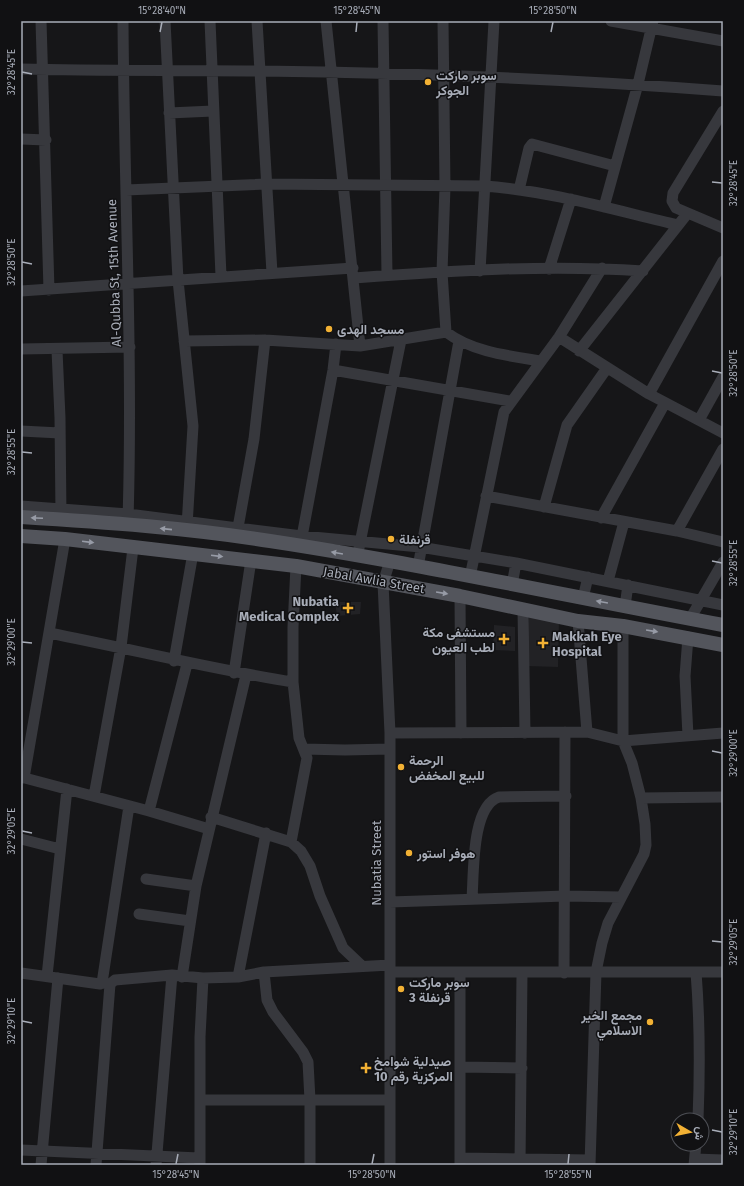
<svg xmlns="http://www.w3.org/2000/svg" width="744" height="1186" font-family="'Fira Sans',Vazirmatn,sans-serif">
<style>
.built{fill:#222225}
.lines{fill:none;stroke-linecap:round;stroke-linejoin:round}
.minor{stroke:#37383d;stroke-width:11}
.major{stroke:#53555c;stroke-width:14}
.oneway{fill:#979ba6}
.ticks{fill:none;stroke:#a8adb8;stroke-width:1.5}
.poi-dot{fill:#f2b134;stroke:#111113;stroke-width:1.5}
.labels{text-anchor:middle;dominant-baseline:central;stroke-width:3;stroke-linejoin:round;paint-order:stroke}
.poi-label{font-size:13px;font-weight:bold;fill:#a8adb8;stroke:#111113;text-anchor:start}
.street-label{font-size:13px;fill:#a8adb8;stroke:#111113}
.neatline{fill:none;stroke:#a8adb8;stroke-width:1.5}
.ticks-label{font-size:10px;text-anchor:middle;fill:#a8adb8}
</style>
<rect width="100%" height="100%" fill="#161618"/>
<path class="built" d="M 335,602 L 361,602 L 360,614 L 337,616 Z
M 529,614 L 559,620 L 558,667 L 527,666 Z
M 494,625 L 515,627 L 515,651 L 493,650 Z"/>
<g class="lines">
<path class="minor" d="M 41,21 L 49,290
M 123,21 C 124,187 133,354 128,520
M 165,21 L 178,280 L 193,426 L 187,526
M 210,21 L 221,276
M 257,21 L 272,273
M 326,21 L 360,346
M 383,21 L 387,275
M 443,21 L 445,187 L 442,272 L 446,332
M 611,21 L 723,41
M 21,69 C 101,71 181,70 261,71 C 415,73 569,79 723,91
M 723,111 L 673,193 L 672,201 L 676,208 L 723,228
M 169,113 L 213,111
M 21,139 L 46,140
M 126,190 L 266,184 L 485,186 C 550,191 614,210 678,225
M 519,190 L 529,148 L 532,144 L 615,166
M 604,207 L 638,84 L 653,21
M 549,269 L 571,199
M 480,271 L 494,21
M 354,278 C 450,271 547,264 643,271
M 21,291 L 353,268
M 559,337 L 649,394 L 723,433
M 184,341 L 265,340 L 360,346 L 446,332 C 472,352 510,356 541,361
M 21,349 L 130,347
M 57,350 L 60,418 L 61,515
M 579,351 L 687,214
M 333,370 L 510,401
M 649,394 L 723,261
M 699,420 L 723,377
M 21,431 L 60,433
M 486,496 L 677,531 L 723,542
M 21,506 L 128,514 L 302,536 L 420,547 L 516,563 L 723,605
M 544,507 L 567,425 L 607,368
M 601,518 L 665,403
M 677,531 L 723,449
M 237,533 L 254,439 L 265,340
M 301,542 L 333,370 L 336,344
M 359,548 L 401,340
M 418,567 L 459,341
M 470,577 L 504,412 L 559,337 L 602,268
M 608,581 L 624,522
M 512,585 L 516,563
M 460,596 L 461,733
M 583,598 L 588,577
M 625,606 L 628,585
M 523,610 L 525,733
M 690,619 L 723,562
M 578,621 L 587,732
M 49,633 C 131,649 210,669 293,682
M 688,637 L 685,676 L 688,736
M 174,661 L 193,553
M 234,673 L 251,560
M 390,733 L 587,732 L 623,741 L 723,733
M 304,749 L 345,750 L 390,749
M 21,777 L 149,811 L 209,829
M 24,778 L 65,539
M 94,796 L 121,647 L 133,548
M 641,798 L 723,797
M 149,811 L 187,664
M 211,817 L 291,842 L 301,851 L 310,866 L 320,896 L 343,948 L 362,966
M 21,839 L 60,849
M 291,842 L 307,758 L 299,738 L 293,682 L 293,627 L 296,566
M 146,879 L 196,886
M 472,898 C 474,874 471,806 499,797 L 566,796
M 390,902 L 565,896 L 621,897
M 139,914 L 190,921
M 264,972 L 267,1000 L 273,1012 L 303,1052 L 308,1062 L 310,1100 L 310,1165
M 390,972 L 723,972
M 696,972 C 700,1022 700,1070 698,1120
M 21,973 L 100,984 L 102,983 L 129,806
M 564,973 L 565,732
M 47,976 L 67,789
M 182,977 L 196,886 L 246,675
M 238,977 L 266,833
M 102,983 L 110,984 L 115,980 L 172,975 L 203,978 L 238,977 L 264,972 L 390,965
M 460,1067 L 522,1068
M 200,1100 L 390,1100
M 21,1150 L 199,1158
M 460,1158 L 590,1160
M 695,1159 L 723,1160
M 41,1165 L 58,978
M 96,1165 L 110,984
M 156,1165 L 172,975
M 200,1165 L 200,1037 L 203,978
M 390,1165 L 390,733 L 383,583 L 390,561
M 460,1165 L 460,972
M 520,1165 L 522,973
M 590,1165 L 596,972 L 602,943 L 608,923 L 644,854 L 646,845 L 645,824 L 641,798 L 632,763 L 623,741 L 623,626
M 694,1165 L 696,1144"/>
<path class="major" d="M 21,517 C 104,522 188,528 270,541 C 422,564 572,597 723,625
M 21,536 L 65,539 L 296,566 L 460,596 L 578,621 L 623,626 L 723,645"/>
</g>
<defs><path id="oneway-solid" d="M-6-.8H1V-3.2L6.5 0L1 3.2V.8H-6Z"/></defs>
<g class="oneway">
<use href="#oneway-solid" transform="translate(37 518) rotate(-177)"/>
<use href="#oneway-solid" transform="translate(166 529) rotate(-174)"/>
<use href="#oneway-solid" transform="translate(88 542) rotate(7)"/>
<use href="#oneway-solid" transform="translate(337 553) rotate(-170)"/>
<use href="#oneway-solid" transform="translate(217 556) rotate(7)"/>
<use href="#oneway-solid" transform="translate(442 593) rotate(9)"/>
<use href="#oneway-solid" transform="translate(602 602) rotate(-170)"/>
<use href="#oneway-solid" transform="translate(652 631) rotate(9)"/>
</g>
<path class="ticks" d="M 160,32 L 162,22M 356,32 L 357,22M 551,32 L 553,22M 22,72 L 32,74M 712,182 L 722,183M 22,262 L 32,264M 712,371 L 722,373M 22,452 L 32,453M 712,561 L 722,563M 22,642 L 32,643M 712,751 L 722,753M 22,831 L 32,833M 712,941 L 722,942M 22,1021 L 32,1023M 712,1130 L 722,1132M 176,1164 L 178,1154M 372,1164 L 374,1154M 568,1164 L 569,1154"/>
<g class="poi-dot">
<circle cx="428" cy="82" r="4"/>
<circle cx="329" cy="329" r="4"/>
<circle cx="391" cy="539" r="4"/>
<path d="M346 602h4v4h4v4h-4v4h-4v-4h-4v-4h4z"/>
<path d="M502 633h4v4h4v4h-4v4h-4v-4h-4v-4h4z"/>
<path d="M541 637h4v4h4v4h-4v4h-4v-4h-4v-4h4z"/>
<circle cx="401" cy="767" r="4"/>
<circle cx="409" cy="853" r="4"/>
<circle cx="401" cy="989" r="4"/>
<circle cx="650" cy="1022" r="4"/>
<path d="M364 1062h4v4h4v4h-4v4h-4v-4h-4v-4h4z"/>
</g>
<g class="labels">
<g class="poi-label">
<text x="436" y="75">سوبر ماركت<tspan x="436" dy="15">الجوكر</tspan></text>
<text x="337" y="329">مسجد الهدى</text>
<text x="399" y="539">قرنفلة</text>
<text x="339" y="601" text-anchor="end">Nubatia<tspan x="339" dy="15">Medical Complex</tspan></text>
<text x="495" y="632" text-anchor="end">مستشفى مكة<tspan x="495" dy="15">لطب العيون</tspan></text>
<text x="552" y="636">Makkah Eye<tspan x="552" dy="15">Hospital</tspan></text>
<text x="409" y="760">الرحمة<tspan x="409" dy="15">للبيع المخفض</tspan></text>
<text x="417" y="853">هوفر استور</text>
<text x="409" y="982">سوبر ماركت<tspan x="409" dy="15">قرنفلة 3</tspan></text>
<text x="642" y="1015" text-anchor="end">مجمع الخير<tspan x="642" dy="15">الاسلامي</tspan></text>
<text x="374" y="1061">صيدلية شوامخ<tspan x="374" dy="15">المركزية رقم 10</tspan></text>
</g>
<g class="street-label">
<text transform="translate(114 273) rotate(-92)">Al-Qubba St, 15th Avenue</text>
<text transform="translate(374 580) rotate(10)">Jabal Awlia Street</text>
<text transform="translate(376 863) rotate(-90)">Nubatia Street</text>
</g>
</g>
<rect width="744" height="1186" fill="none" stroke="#111113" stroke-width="44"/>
<g transform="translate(690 1132) rotate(99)"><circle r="19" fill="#111113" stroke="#4d4f55"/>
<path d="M0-3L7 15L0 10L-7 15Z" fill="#f2b134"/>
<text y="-6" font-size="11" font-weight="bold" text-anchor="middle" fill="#a8adb8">ش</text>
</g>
<rect x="22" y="22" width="700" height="1142" class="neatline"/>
<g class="ticks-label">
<text x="162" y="14">15°28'40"N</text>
<text x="357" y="14">15°28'45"N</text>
<text x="553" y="14">15°28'50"N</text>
<text transform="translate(11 72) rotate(-90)" y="4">32°28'45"E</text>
<text transform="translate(733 183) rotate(-90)" y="4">32°28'45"E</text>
<text transform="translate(11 262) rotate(-90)" y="4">32°28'50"E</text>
<text transform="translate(733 373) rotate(-90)" y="4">32°28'50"E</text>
<text transform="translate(11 452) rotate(-90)" y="4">32°28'55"E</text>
<text transform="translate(733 563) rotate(-90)" y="4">32°28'55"E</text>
<text transform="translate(11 642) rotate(-90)" y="4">32°29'00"E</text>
<text transform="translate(733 753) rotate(-90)" y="4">32°29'00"E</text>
<text transform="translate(11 831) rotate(-90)" y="4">32°29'05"E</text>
<text transform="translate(733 942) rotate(-90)" y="4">32°29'05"E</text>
<text transform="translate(11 1021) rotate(-90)" y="4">32°29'10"E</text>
<text transform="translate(733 1132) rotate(-90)" y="4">32°29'10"E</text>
<text x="176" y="1178">15°28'45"N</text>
<text x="372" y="1178">15°28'50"N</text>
<text x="568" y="1178">15°28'55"N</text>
</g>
</svg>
